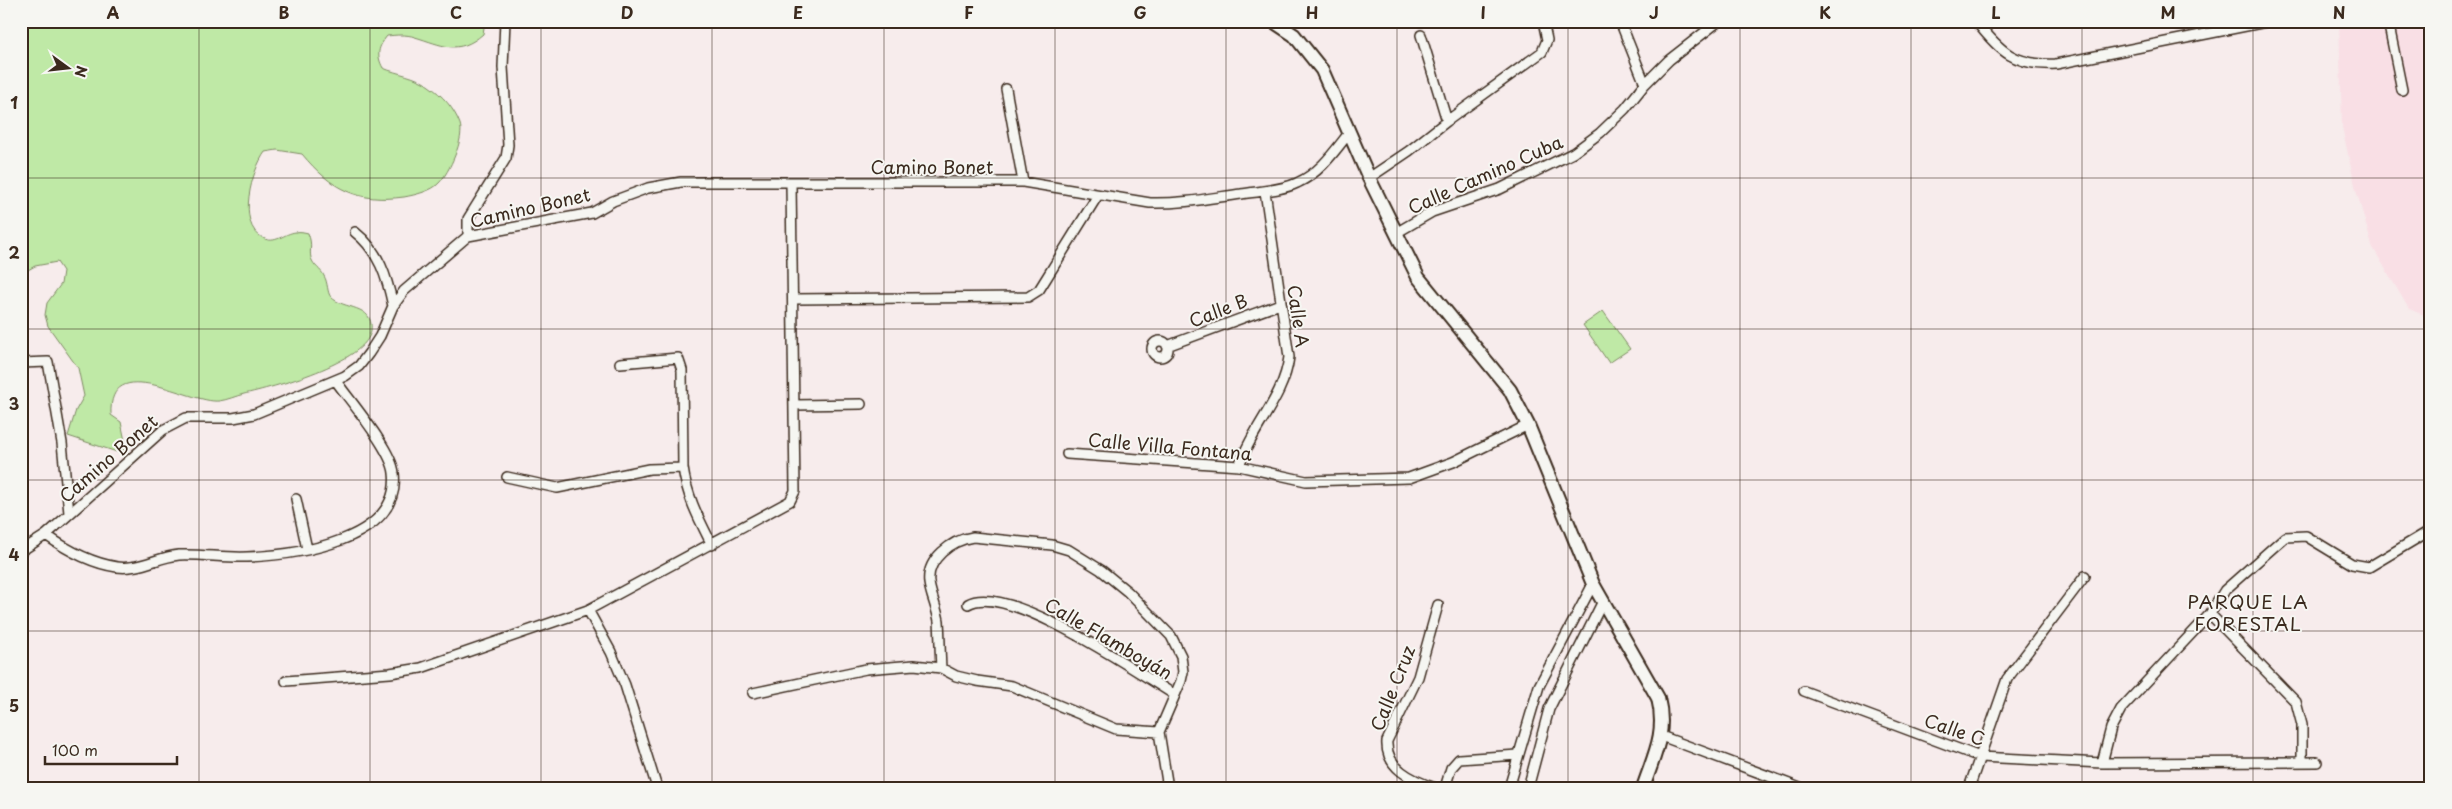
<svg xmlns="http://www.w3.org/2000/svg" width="2452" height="809" font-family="'Playpen Sans',sans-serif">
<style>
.built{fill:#f9dfe5}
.green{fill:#bfe9a6;stroke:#7d8a62}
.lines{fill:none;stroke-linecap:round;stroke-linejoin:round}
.street-casing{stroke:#3b2a1e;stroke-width:12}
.secondary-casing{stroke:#3b2a1e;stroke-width:16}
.street{stroke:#f6f6f2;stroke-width:9}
.secondary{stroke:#f6f6f2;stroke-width:12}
.grid{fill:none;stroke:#3b2a1e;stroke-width:1;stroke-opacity:0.55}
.labels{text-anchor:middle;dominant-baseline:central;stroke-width:4;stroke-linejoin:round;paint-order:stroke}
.street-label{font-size:18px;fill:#3b2a1e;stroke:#f6f6f2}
.neighbourhood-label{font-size:19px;letter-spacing:1px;fill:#3b2a1e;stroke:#f6f6f2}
.neatline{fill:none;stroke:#3b2a1e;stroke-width:2}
.grid-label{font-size:16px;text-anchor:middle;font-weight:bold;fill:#3b2a1e}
</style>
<rect width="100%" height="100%" fill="#f7ecec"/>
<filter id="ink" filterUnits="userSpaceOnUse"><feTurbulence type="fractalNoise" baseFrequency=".02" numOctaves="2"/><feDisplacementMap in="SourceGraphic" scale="10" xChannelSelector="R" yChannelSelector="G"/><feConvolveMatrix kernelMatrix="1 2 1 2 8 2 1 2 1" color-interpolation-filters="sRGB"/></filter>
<g filter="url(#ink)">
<path class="built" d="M 2339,21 L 2431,21 L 2431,318 L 2409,309 L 2372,246 L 2356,190 L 2342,127 Z"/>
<path class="green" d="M 21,21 L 485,21 L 483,34 C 458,56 442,45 415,37 C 406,34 396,35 387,36 C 378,47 376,55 383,68 C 397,74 417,76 429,86 C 442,95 454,108 460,124 C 465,138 449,173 439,183 C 432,191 415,195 404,197 C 358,203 332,190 302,154 L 277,150 L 265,152 C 252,170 236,224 263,238 C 275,245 284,233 296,232 C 300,231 304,232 308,233 C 313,246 309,249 311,258 C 314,267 321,269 324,276 C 328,282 327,293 331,297 C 343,310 374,304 371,330 C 368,362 271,388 244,394 C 236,396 227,400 219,401 C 190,404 108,350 111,415 L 121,422 L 125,441 L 123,454 L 68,436 L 76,410 L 84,396 L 78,368 L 48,326 L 45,315 L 47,303 L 61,284 L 63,271 L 57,262 L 35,266 L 21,274 Z
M 1603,311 L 1630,349 L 1609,363 L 1583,325 Z"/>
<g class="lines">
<defs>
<path id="street" d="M 1620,21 L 1645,84
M 1976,21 C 2000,52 2015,66 2056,64 L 2271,21
M 2388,21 L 2402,90
M 1421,35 L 1447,121 L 1542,52 L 1547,40 L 1543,21
M 1006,89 L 1023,182
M 1369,178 L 1409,151 L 1447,121
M 355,232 C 379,251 387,277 393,306
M 1396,233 L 1432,212 L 1500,189 L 1573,153 L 1600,133 L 1625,109 L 1645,84 L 1669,60 L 1719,21
M 468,236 L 468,219 L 506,158 L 508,145 L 503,67 L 505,21
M 794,299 L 1028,297 L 1039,290 L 1098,195
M1152 349a8 8 0 1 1 16 0a8 8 0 1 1-16 0Z
M 1167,346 L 1280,304
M 21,363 L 48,362 L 62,443 L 69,513
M 620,363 L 678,358 L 682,370 L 683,468 C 687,497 699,519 712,545
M 795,405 L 861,404
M 1067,454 L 1239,466 L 1306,481 L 1409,478 L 1453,462 L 1528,425
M 1239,466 C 1252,427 1284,398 1289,357 L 1265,191
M 507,477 L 557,488 L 649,469 L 683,468
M 296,499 L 307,549
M 46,535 C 67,550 90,563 117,567 C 140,570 157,557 179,555 C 202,554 225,558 247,557 C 296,555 402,541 394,473 C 392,450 350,401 336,381
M 21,551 L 46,535 L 163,430 L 186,418 L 233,418 L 254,414 L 345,376 L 359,366 L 369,353 L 380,336 L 393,306 L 404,291 L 468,236 L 592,213 L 613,201 L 648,188 L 681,182 L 1023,182 L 1150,203 C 1181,204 1211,198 1241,194 C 1259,191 1280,191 1297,183 C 1320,173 1334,152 1349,133
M 968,604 C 1006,581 1139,673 1175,695
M 588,610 L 611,652 L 625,685 L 657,788
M 2210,614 L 2296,702 L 2302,725 L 2302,762
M 941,668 C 940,652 940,636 939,621 C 937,608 931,596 929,583 C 926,559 952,540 973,537 L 1052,545 L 1069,550 L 1101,570 L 1128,592 L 1171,636 L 1181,656 L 1183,672 L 1181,681 L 1159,732 L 1168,788
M 286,681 L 390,673 L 421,668 L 588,610 L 790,501 L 795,491 L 791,183
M 1804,691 L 1980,757 L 2102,763 L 2317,762
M 753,693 L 866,669 L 914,665 L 941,668 L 956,676 L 977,681 L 1012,686 L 1116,729 L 1159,732
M 1661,736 L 1800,788
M 2102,763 L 2111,728 L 2121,709 L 2210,614 L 2225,590 L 2285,537 L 2306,536 L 2352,564 L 2369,567 L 2431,530
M 1435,788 C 1412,780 1385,768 1387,741 L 1418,677 L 1438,605
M 1445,788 L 1451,768 L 1459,759 L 1518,755
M 1509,788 L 1539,686 L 1593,584
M 1528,788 L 1549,709 L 1602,603
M 1969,788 L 2007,679 L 2085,576"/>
<path id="secondary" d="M 1273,21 L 1294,35 L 1322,70 L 1369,178 L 1418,277 L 1510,390 L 1528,425 L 1593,584 L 1658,698 C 1667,733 1654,755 1643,788"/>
</defs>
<use href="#street" class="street-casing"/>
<use href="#secondary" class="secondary-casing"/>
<use href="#street" class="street"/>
<use href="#secondary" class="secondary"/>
</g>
</g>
<path class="grid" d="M 199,21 L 199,788M 370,21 L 370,788M 541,21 L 541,788M 712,21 L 712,788M 884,21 L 884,788M 1055,21 L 1055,788M 1226,21 L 1226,788M 1397,21 L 1397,788M 1568,21 L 1568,788M 1740,21 L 1740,788M 1911,21 L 1911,788M 2082,21 L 2082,788M 2253,21 L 2253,788M 21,178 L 2431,178M 21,329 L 2431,329M 21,480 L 2431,480M 21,631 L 2431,631"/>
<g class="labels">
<g class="street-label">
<text x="932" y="166">Camino Bonet</text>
<text transform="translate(1485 174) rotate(-24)">Calle Camino Cuba</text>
<text transform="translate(530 207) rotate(-13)">Camino Bonet</text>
<text transform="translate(1218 310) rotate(-21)">Calle B</text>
<text transform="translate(1299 316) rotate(82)">Calle A</text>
<text transform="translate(1170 446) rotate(5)">Calle Villa Fontana</text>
<text transform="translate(108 458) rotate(-41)">Camino Bonet</text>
<text transform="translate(1109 638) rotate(30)">Calle Flamboyán</text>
<text transform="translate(1392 688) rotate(-68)">Calle Cruz</text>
<text transform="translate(1955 729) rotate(19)">Calle C</text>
</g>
<g class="neighbourhood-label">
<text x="2248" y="601">PARQUE LA<tspan x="2248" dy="22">FORESTAL</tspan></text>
</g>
</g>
<rect width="2452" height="809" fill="none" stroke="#f6f6f2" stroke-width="55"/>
<g transform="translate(68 68) rotate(105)" stroke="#f6f6f2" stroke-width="4" paint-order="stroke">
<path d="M0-4L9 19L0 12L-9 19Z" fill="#3b2a1e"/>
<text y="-8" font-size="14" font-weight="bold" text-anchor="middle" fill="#3b2a1e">N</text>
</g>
<path d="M45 756v8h132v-8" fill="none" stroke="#3b2a1e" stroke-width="2.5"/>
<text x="52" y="756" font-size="15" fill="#3b2a1e" stroke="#f6f6f2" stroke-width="4" paint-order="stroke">100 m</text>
<rect x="28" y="28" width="2396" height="754" class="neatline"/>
<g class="grid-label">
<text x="113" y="19">A</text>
<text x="284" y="19">B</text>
<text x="456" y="19">C</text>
<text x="627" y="19">D</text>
<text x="798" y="19">E</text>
<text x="969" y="19">F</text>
<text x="1140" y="19">G</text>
<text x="1312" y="19">H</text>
<text x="1483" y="19">I</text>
<text x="1654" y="19">J</text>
<text x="1825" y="19">K</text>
<text x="1996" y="19">L</text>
<text x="2168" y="19">M</text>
<text x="2339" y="19">N</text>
<text x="14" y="109">1</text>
<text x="14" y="259">2</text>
<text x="14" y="410">3</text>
<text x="14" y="561">4</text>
<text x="14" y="712">5</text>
</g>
</svg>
